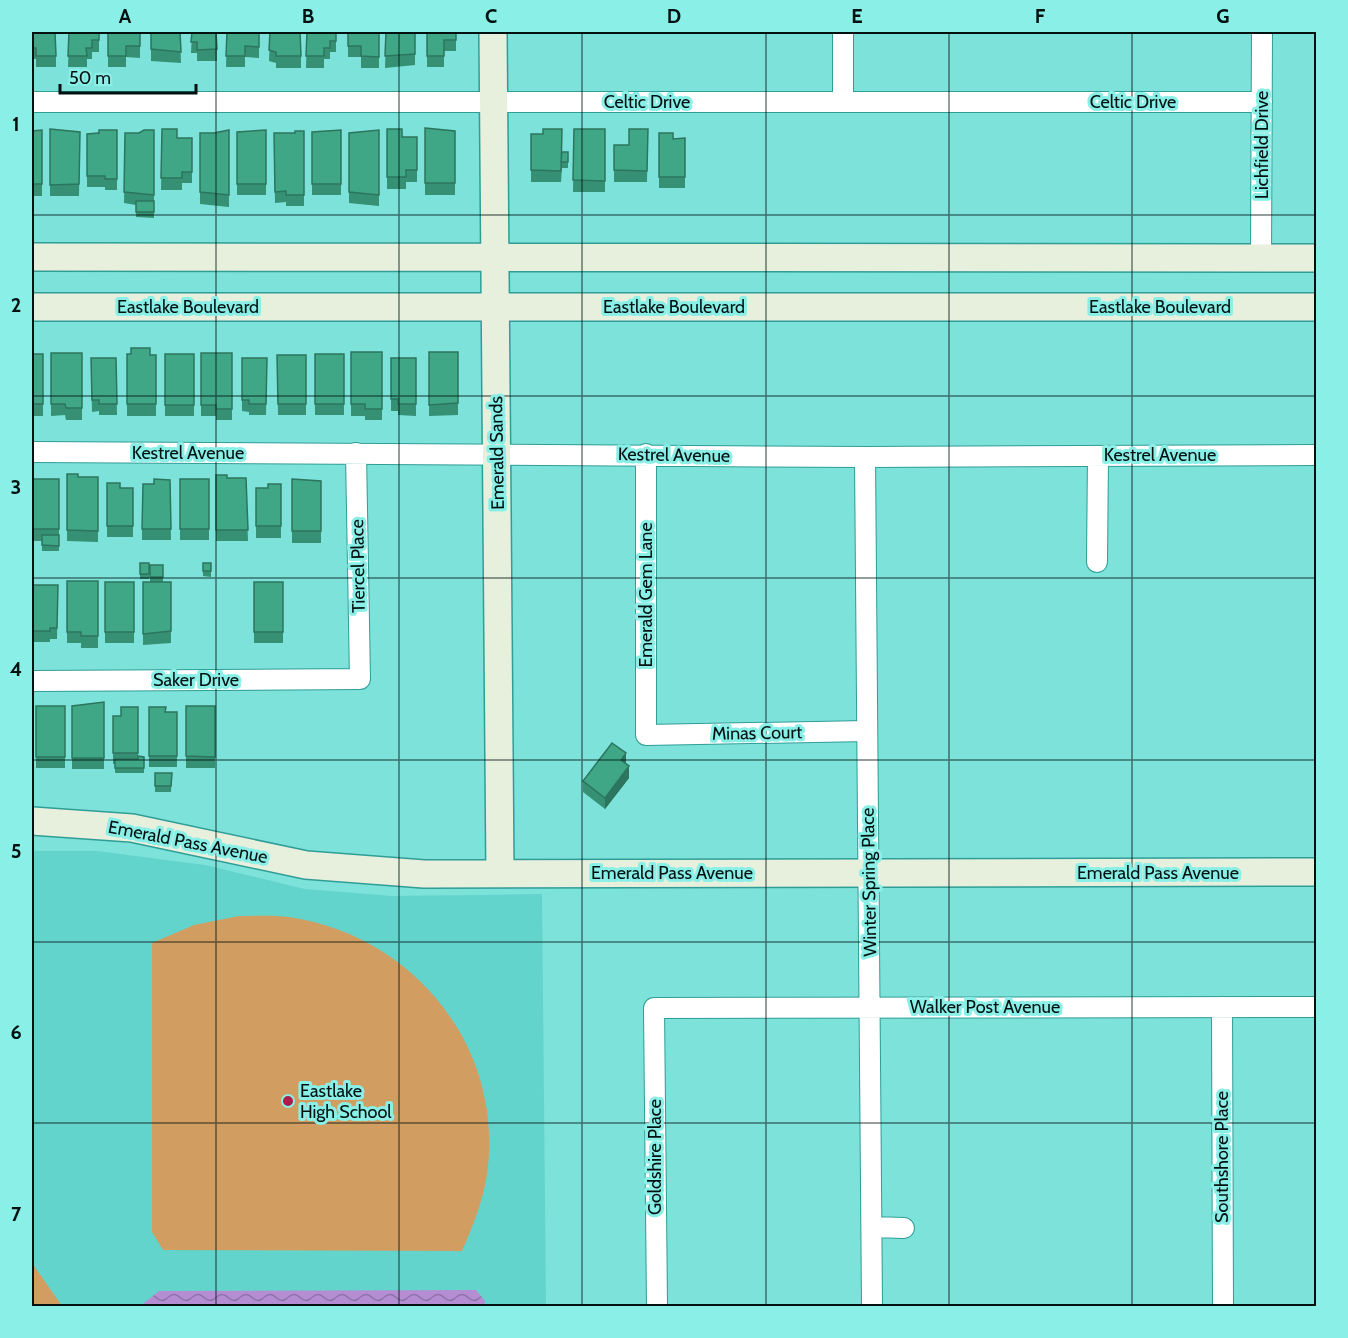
<svg xmlns="http://www.w3.org/2000/svg" width="1348" height="1338" font-family="Cabin,sans-serif">
<style>
.built{fill:#63d4cc}
.green{fill:#d19d61}
.water{fill:url(#water-waves)}
.lines{fill:none;stroke-linecap:round;stroke-linejoin:round}
.street-casing{stroke:#309d97;stroke-width:22}
.secondary-casing{stroke:#309d97;stroke-width:30}
.street{stroke:#fff;stroke-width:20}
.secondary{stroke:#e7f0dd;stroke-width:27}
.wall{fill:#369073}
.shaded-wall{fill:#2c755e}
.building{fill:#3fa786;stroke:#2c755e;stroke-width:1.5}
.grid{fill:none;stroke:#001110;stroke-width:1.5;stroke-opacity:0.55}
.poi-dot{fill:#ad1b4b;stroke:#89efe7;stroke-width:2}
.labels{text-anchor:middle;dominant-baseline:central;stroke-width:6;stroke-linejoin:round;paint-order:stroke}
.street-label{font-size:18px;fill:#001110;stroke:#89efe7}
.poi-label{font-size:18px;fill:#001110;stroke:#89efe7;text-anchor:start}
.neatline{fill:none;stroke:#001110;stroke-width:2}
.grid-label{font-size:20px;text-anchor:middle;font-weight:bold;fill:#001110}
</style>
<defs>
<pattern id="water-waves" width="16" height="10" patternUnits="userSpaceOnUse" patternTransform="scale(1.5)"><rect width="16" height="10" fill="#b48dd3"/><path d="M0 5q4-4 8 0t8 0" fill="none" stroke="#9072aa"/></pattern>
</defs>
<rect width="100%" height="100%" fill="#7ce2da"/>
<path class="built" d="M 32,851 L 97,851 L 205,865 L 305,889 L 392,896 L 542,894 L 546,1306 L 32,1306 Z"/>
<path class="green" d="M 239,916 C 255,916 273,915 289,917 C 413,935 505,1047 487,1174 C 483,1201 473,1226 462,1251 L 163,1250 L 152,1232 L 152,943 L 194,925 Z
M 32,1263 L 62,1306 L 33,1306 Z"/>
<path class="water" d="M 476,1290 L 485,1301 L 485,1306 L 144,1306 L 144,1303 L 159,1291 Z"/>
<g class="lines">
<defs>
<path id="street" d="M 32,102 L 1262,102
M 843,102 L 843,32
M 1261,259 L 1262,32
M 32,452 L 865,457 L 1316,455
M 646,454 L 646,735 L 867,731
M 865,457 L 872,1306
M 1097,562 L 1098,456
M 32,681 L 360,679 L 356,453
M 1222,1007 L 1223,1306
M 872,1227 L 904,1228
M 657,1306 L 654,1008 L 1316,1007"/>
<path id="secondary" d="M 493,32 L 500,874
M 32,257 L 1316,258
M 32,307 L 1316,307
M 32,821 L 132,828 L 306,865 L 424,874 L 1316,872"/>
</defs>
<use href="#street" class="street-casing"/>
<use href="#secondary" class="secondary-casing"/>
<use href="#street" class="street"/>
<use href="#secondary" class="secondary"/>
</g>
<path class="wall" d="M 69,32 L 99,32 L 99,52 L 92,52 L 92,59 L 87,59 L 87,67 L 68,67 Z
M 108,32 L 140,32 L 140,58 L 126,57 L 126,67 L 108,67 Z
M 151,32 L 180,32 L 181,63 L 151,61 Z
M 192,32 L 217,49 L 217,61 L 197,61 L 197,53 L 191,53 Z
M 227,32 L 259,32 L 259,58 L 245,57 L 245,67 L 226,67 Z
M 270,32 L 301,56 L 301,68 L 276,68 L 276,63 L 269,61 Z
M 307,32 L 336,32 L 336,52 L 330,52 L 330,59 L 324,59 L 324,68 L 306,68 Z
M 348,32 L 379,32 L 379,68 L 361,68 L 361,57 L 348,57 Z
M 386,32 L 415,32 L 415,65 L 385,68 Z
M 427,32 L 456,32 L 456,51 L 444,51 L 444,67 L 427,67 Z
M 32,36 L 56,56 L 56,67 L 36,67 L 36,59 L 32,59 Z
M 425,128 L 455,131 L 455,195 L 425,195 Z
M 50,129 L 80,132 L 79,196 L 50,196 Z
M 162,129 L 177,138 L 192,138 L 192,183 L 182,183 L 182,190 L 161,190 Z
M 387,129 L 402,137 L 417,137 L 417,182 L 406,182 L 406,189 L 387,189 Z
M 574,129 L 605,129 L 605,192 L 573,192 Z
M 648,129 L 647,182 L 614,182 L 614,145 L 629,145 Z
M 42,130 L 42,196 L 32,196 L 32,131 Z
M 117,130 L 117,190 L 105,190 L 105,187 L 87,187 L 87,134 Z
M 154,130 L 154,218 L 136,217 L 136,205 L 124,203 L 125,133 L 139,133 Z
M 229,130 L 229,207 L 200,204 L 200,133 L 214,133 Z
M 266,130 L 266,195 L 237,195 L 237,132 Z
M 341,130 L 341,195 L 312,195 L 312,132 Z
M 379,130 L 379,206 L 349,203 L 349,133 Z
M 304,131 L 304,206 L 286,206 L 286,202 L 275,203 L 274,133 L 295,133 Z
M 659,133 L 673,139 L 685,138 L 685,188 L 659,188 Z
M 531,134 L 562,155 L 568,152 L 568,168 L 562,168 L 561,182 L 531,182 Z
M 351,352 L 382,352 L 382,420 L 365,420 L 365,416 L 351,416 Z
M 429,352 L 458,352 L 458,415 L 429,416 Z
M 51,353 L 82,353 L 82,420 L 66,420 L 65,415 L 51,416 Z
M 201,353 L 232,353 L 232,420 L 216,420 L 216,416 L 201,416 Z
M 32,354 L 43,354 L 43,416 L 32,416 Z
M 127,354 L 156,355 L 156,416 L 127,416 Z
M 165,354 L 194,354 L 194,416 L 165,416 Z
M 315,354 L 344,354 L 344,415 L 315,415 Z
M 277,355 L 306,355 L 306,415 L 278,415 Z
M 91,358 L 116,358 L 117,415 L 99,415 L 99,411 L 92,412 Z
M 242,358 L 267,358 L 266,415 L 249,415 L 249,412 L 242,411 Z
M 391,358 L 416,358 L 416,416 L 398,415 L 398,411 L 391,411 Z
M 67,474 L 78,477 L 98,477 L 98,542 L 67,541 Z
M 216,475 L 227,478 L 246,478 L 248,541 L 216,541 Z
M 32,479 L 59,479 L 59,551 L 42,551 L 42,541 L 32,541 Z
M 180,479 L 209,479 L 209,540 L 180,540 Z
M 292,479 L 321,481 L 321,543 L 292,543 Z
M 170,480 L 171,540 L 142,540 L 142,529 Z
M 107,483 L 120,488 L 133,488 L 133,537 L 107,537 Z
M 281,484 L 281,538 L 256,538 L 256,488 L 268,488 Z
M 140,563 L 149,563 L 149,579 L 140,579 Z
M 203,563 L 211,563 L 211,577 L 203,576 Z
M 150,565 L 163,565 L 163,582 L 171,582 L 171,643 L 143,645 L 143,582 L 150,582 Z
M 67,581 L 98,581 L 98,648 L 81,648 L 81,643 L 67,643 Z
M 105,582 L 134,582 L 134,643 L 105,643 Z
M 254,582 L 283,582 L 283,643 L 254,643 Z
M 33,585 L 58,585 L 57,639 L 50,639 L 50,642 L 33,642 Z
M 104,702 L 104,769 L 72,769 L 72,706 Z
M 36,706 L 65,706 L 65,768 L 36,768 Z
M 186,706 L 215,706 L 215,768 L 186,768 Z
M 138,707 L 138,756 L 144,757 L 144,773 L 115,773 L 115,764 L 113,764 L 113,716 L 121,716 Z
M 149,707 L 166,712 L 177,712 L 177,767 L 149,767 Z
M 626,764 L 629,778 L 605,809 L 583,792 L 583,781 Z
M 155,773 L 172,773 L 171,792 L 155,792 Z"/>
<path class="shaded-wall" d="M 626,753 L 626,764 L 621,760 Z
M 629,766 L 629,778 L 605,809 L 605,798 Z"/>
<path class="building" d="M 32,32 L 55,32 L 56,56 L 36,56 L 36,48 L 32,48 Z
M 69,32 L 99,32 L 99,40 L 92,40 L 92,48 L 86,48 L 87,56 L 68,56 Z
M 108,32 L 140,32 L 140,46 L 126,46 L 126,56 L 108,56 Z
M 151,32 L 180,32 L 181,52 L 151,49 Z
M 192,32 L 216,32 L 217,49 L 197,50 L 197,42 L 191,42 Z
M 227,32 L 259,32 L 259,47 L 245,46 L 245,56 L 226,56 Z
M 270,32 L 300,32 L 301,56 L 276,56 L 276,52 L 269,50 Z
M 307,32 L 336,32 L 336,41 L 330,41 L 330,48 L 324,48 L 324,56 L 306,56 Z
M 348,32 L 379,32 L 379,57 L 361,56 L 361,46 L 348,46 Z
M 386,32 L 415,32 L 415,54 L 385,56 Z
M 427,32 L 456,32 L 456,40 L 444,40 L 444,56 L 427,56 Z
M 425,128 L 455,131 L 455,183 L 425,183 Z
M 50,129 L 80,132 L 79,184 L 50,185 Z
M 162,129 L 177,129 L 177,138 L 192,138 L 192,172 L 182,172 L 182,178 L 161,178 Z
M 387,129 L 402,129 L 402,137 L 417,137 L 417,170 L 406,170 L 406,177 L 387,177 Z
M 543,129 L 562,129 L 561,171 L 531,170 L 531,134 L 543,134 Z
M 574,129 L 605,129 L 605,181 L 573,180 Z
M 629,129 L 648,129 L 647,171 L 614,170 L 614,145 L 629,145 Z
M 42,130 L 42,184 L 32,184 L 32,131 Z
M 99,130 L 117,130 L 117,179 L 105,179 L 105,176 L 87,176 L 87,134 L 99,133 Z
M 144,130 L 154,130 L 154,195 L 124,192 L 125,133 L 139,133 Z
M 229,130 L 229,195 L 200,192 L 200,133 L 214,133 Z
M 266,130 L 266,184 L 237,184 L 237,132 Z
M 341,130 L 341,184 L 312,184 L 312,132 Z
M 379,130 L 379,195 L 349,192 L 349,133 Z
M 295,131 L 304,131 L 304,195 L 286,195 L 286,191 L 275,192 L 274,133 L 295,133 Z
M 659,133 L 673,133 L 673,139 L 685,138 L 685,177 L 659,177 Z
M 562,152 L 568,152 L 568,162 L 561,162 Z
M 136,201 L 154,201 L 154,212 L 136,212 Z
M 131,348 L 150,348 L 150,355 L 156,355 L 156,404 L 127,404 L 127,354 L 131,354 Z
M 351,352 L 382,352 L 382,409 L 365,409 L 365,404 L 351,404 Z
M 429,352 L 458,352 L 458,403 L 429,405 Z
M 51,353 L 82,353 L 82,408 L 66,408 L 65,404 L 51,404 Z
M 201,353 L 232,353 L 232,409 L 216,409 L 216,405 L 201,405 Z
M 32,354 L 43,354 L 43,404 L 32,404 Z
M 165,354 L 194,354 L 194,405 L 165,405 Z
M 315,354 L 344,354 L 344,404 L 315,404 Z
M 277,355 L 306,355 L 306,404 L 278,404 Z
M 91,358 L 116,358 L 117,404 L 99,404 L 99,400 L 92,400 Z
M 242,358 L 267,358 L 266,404 L 249,404 L 249,400 L 242,400 Z
M 391,358 L 416,358 L 416,404 L 398,404 L 398,399 L 391,399 Z
M 67,474 L 78,474 L 78,477 L 98,477 L 98,531 L 67,530 Z
M 216,475 L 227,475 L 227,478 L 246,478 L 248,530 L 216,530 Z
M 32,479 L 59,479 L 59,529 L 32,529 Z
M 154,479 L 170,480 L 171,529 L 142,529 L 143,484 L 154,484 Z
M 180,479 L 209,479 L 209,529 L 180,529 Z
M 292,479 L 321,481 L 321,531 L 292,531 Z
M 107,483 L 120,483 L 120,488 L 133,488 L 133,526 L 107,526 Z
M 268,484 L 281,484 L 281,526 L 256,526 L 256,488 L 268,488 Z
M 42,535 L 59,535 L 59,546 L 42,545 Z
M 140,563 L 149,563 L 149,574 L 140,574 Z
M 203,563 L 211,563 L 211,571 L 203,571 Z
M 150,565 L 163,565 L 163,577 L 150,577 Z
M 67,581 L 98,581 L 98,636 L 81,636 L 81,632 L 67,632 Z
M 105,582 L 134,582 L 134,632 L 105,632 Z
M 143,582 L 171,582 L 171,631 L 143,634 Z
M 254,582 L 283,582 L 283,632 L 254,632 Z
M 33,585 L 58,585 L 57,628 L 50,628 L 50,631 L 33,631 Z
M 104,702 L 104,758 L 72,758 L 72,706 Z
M 36,706 L 65,706 L 65,757 L 36,757 Z
M 186,706 L 215,706 L 215,757 L 186,756 Z
M 121,707 L 138,707 L 138,753 L 113,753 L 113,716 L 121,716 Z
M 149,707 L 166,707 L 165,712 L 177,712 L 177,756 L 149,756 Z
M 612,743 L 626,753 L 621,760 L 629,766 L 605,798 L 583,781 Z
M 138,756 L 144,757 L 144,768 L 115,768 L 115,759 L 138,759 Z
M 155,773 L 172,773 L 171,786 L 155,786 Z"/>
<path class="grid" d="M 216,32 L 216,1306M 399,32 L 399,1306M 582,32 L 582,1306M 766,32 L 766,1306M 949,32 L 949,1306M 1132,32 L 1132,1306M 32,215 L 1316,215M 32,396 L 1316,396M 32,578 L 1316,578M 32,760 L 1316,760M 32,942 L 1316,942M 32,1123 L 1316,1123"/>
<circle class="poi-dot" cx="288" cy="1101" r="6"/>
<g class="labels">
<g class="street-label">
<text x="647" y="102">Celtic Drive</text>
<text x="1133" y="102">Celtic Drive</text>
<text transform="translate(1262 145) rotate(-90)">Lichfield Drive</text>
<text x="188" y="307">Eastlake Boulevard</text>
<text x="674" y="307">Eastlake Boulevard</text>
<text x="1160" y="307">Eastlake Boulevard</text>
<text x="188" y="453">Kestrel Avenue</text>
<text transform="translate(497 453) rotate(-91)">Emerald Sands</text>
<text transform="translate(674 455) rotate(1)">Kestrel Avenue</text>
<text x="1160" y="455">Kestrel Avenue</text>
<text transform="translate(358 566) rotate(-91)">Tiercel Place</text>
<text transform="translate(646 595) rotate(-90)">Emerald Gem Lane</text>
<text x="196" y="680">Saker Drive</text>
<text transform="translate(757 733) rotate(-1)">Minas Court</text>
<text transform="translate(188 842) rotate(11)">Emerald Pass Avenue</text>
<text x="672" y="873">Emerald Pass Avenue</text>
<text x="1158" y="873">Emerald Pass Avenue</text>
<text transform="translate(869 882) rotate(-91)">Winter Spring Place</text>
<text x="985" y="1007">Walker Post Avenue</text>
<text transform="translate(655 1157) rotate(-90)">Goldshire Place</text>
<text transform="translate(1222 1157) rotate(-90)">Southshore Place</text>
</g>
<g class="poi-label">
<text x="300" y="1091">Eastlake<tspan x="300" dy="21">High School</tspan></text>
</g>
</g>
<rect width="1348" height="1338" fill="none" stroke="#89efe7" stroke-width="66"/>
<path d="M60 84v9h136v-9" fill="none" stroke="#001110" stroke-width="3"/>
<text x="69" y="84" font-size="18" fill="#001110" stroke="#89efe7" stroke-width="4.5" paint-order="stroke">50 m</text>
<rect x="33" y="33" width="1282" height="1272" class="neatline"/>
<g class="grid-label">
<text x="125" y="23">A</text>
<text x="308" y="23">B</text>
<text x="491" y="23">C</text>
<text x="674" y="23">D</text>
<text x="857" y="23">E</text>
<text x="1040" y="23">F</text>
<text x="1223" y="23">G</text>
<text x="16" y="131">1</text>
<text x="16" y="312">2</text>
<text x="16" y="494">3</text>
<text x="16" y="676">4</text>
<text x="16" y="858">5</text>
<text x="16" y="1039">6</text>
<text x="16" y="1221">7</text>
</g>
</svg>
